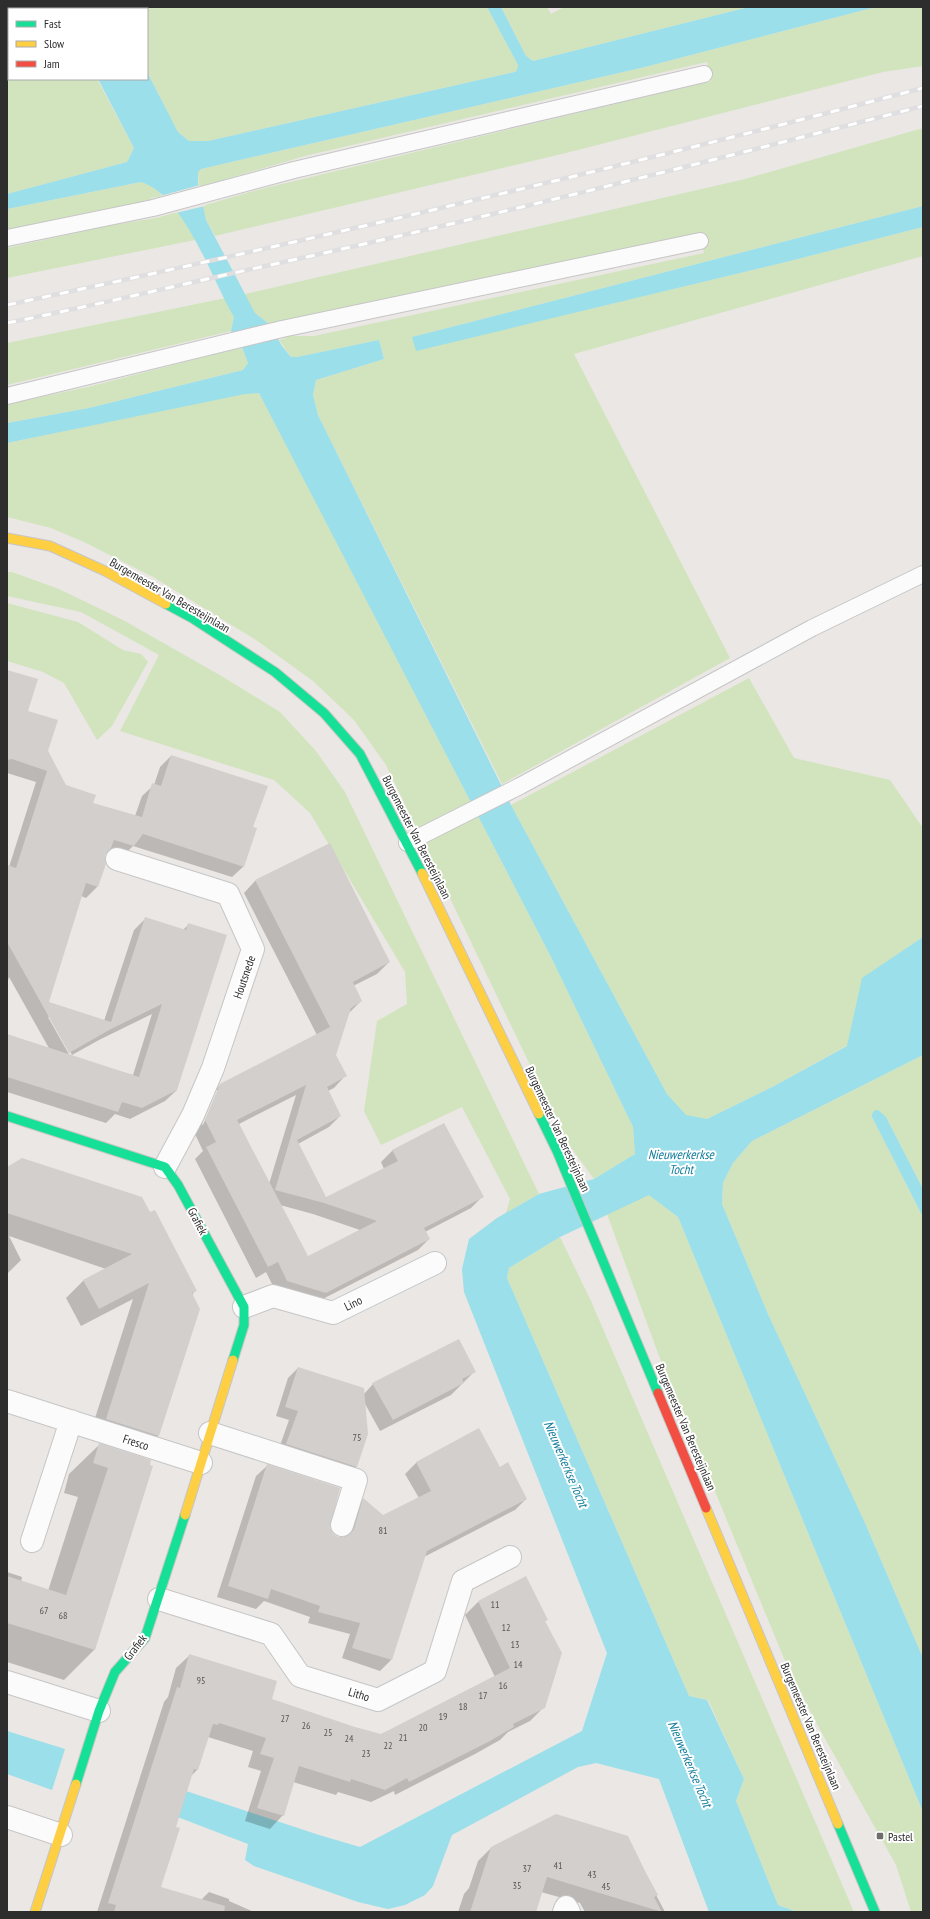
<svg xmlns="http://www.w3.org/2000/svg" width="930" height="1919" font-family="'PT Sans Narrow',sans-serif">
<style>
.green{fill:#d2e4be}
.water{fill:#9adfe9}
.pier{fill:#eae7e4}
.shadow{fill:#0003;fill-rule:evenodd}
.building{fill:#d2cfcd;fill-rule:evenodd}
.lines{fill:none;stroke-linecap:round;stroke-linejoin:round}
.lane-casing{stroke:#c6c6c6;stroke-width:18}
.street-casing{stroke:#c6c6c6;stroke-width:24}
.fast-casing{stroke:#c6c6c6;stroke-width:11}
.slow-casing{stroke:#c6c6c6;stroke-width:11}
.jam-casing{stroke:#c6c6c6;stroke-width:11}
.lane{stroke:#fcfbfb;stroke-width:16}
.street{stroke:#fcfbfb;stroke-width:22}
.fast{stroke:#16e098;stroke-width:9}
.slow{stroke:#ffcf43;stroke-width:9}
.jam{stroke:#f24e42;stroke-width:9}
.rail-casing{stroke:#dfdee0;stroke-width:4.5}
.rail{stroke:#fff;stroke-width:3;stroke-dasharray:9;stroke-linecap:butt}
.poi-dot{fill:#6f6e6d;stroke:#fff;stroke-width:1.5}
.labels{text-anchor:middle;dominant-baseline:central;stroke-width:4;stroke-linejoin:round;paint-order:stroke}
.number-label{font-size:10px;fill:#575656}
.street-label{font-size:12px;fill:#2d2d2d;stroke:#fff}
.poi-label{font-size:12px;fill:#2d2d2d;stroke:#fff;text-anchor:start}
.water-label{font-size:13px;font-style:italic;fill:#127d9c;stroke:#fff}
</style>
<rect width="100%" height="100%" fill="#eae7e4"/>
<path class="green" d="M 7,7 L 57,7 L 59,9 L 9,9 L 9,79 L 97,79 L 134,148 L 127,162 L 7,194 Z
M 114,7 L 487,7 L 518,65 L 517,70 L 515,72 L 208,141 L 189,141 L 178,132 L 147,72 L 147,9 L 115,9 Z
M 501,7 L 547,7 L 551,14 L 564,7 L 749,7 L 533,61 L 526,56 Z
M 876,7 L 923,7 L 923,66 L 883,72 L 566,153 L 215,236 L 206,220 L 202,206 L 257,190 L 711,81 L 707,62 L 305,156 L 199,187 L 198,172 L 201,169 L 645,67 Z
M 923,128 L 923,206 L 412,337 L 417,350 L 786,262 L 923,227 L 923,256 L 574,354 L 730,658 L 502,784 L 318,415 L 313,395 L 316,380 L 384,359 L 379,340 L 297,357 L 291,357 L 279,340 L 286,338 L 285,336 L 314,336 L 704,253 L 699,233 L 279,324 L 278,322 L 269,324 L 255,313 L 234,317 L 231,331 L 7,385 L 7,343 L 245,294 L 745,179 Z
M 141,182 L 151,185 L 163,196 L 151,198 L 151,201 L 7,230 L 7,209 Z
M 178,212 L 187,224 L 195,240 L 7,278 L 7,248 L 112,225 L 156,218 Z
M 242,347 L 248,363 L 243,370 L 89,408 L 7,423 L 7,404 L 88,387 Z
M 245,393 L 259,393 L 276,425 L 552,959 L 633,1127 L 635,1154 L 594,1179 L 567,1142 L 386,765 L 354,720 L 313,681 L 256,640 L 153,577 L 84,542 L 51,528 L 7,517 L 7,443 Z
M 7,572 L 12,572 L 59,589 L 123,620 L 218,674 L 280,712 L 316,751 L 345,792 L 539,1194 L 506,1213 L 510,1199 L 462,1107 L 381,1145 L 364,1111 L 377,1021 L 407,1004 L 405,972 L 310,813 L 274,780 L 120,731 L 159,655 L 81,612 L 7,596 Z
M 7,603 L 78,622 L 123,650 L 141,654 L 148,662 L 112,726 L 97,740 L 64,683 L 43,672 L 7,661 Z
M 749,678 L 794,758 L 890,780 L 923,828 L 923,937 L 863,978 L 848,1045 L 776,1085 L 707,1119 L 686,1116 L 667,1094 L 511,805 Z
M 923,1055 L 923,1189 L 886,1117 L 872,1117 L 923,1217 L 923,1658 L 865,1523 L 768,1314 L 722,1204 L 723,1183 L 733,1163 L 752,1141 Z
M 649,1194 L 678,1217 L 923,1812 L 923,1912 L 911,1912 L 896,1865 L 814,1719 L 783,1656 L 659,1356 L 607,1214 Z
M 560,1237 L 591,1301 L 854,1912 L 797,1912 L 778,1905 L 736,1801 L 744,1779 L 708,1700 L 689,1696 L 507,1278 L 509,1268 Z"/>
<path class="water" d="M 57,7 L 114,7 L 115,9 L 59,9 Z
M 487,7 L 501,7 L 526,56 L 533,61 L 749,7 L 876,7 L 645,67 L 201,169 L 198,172 L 198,183 L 206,220 L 255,313 L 269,324 L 282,346 L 291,357 L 297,357 L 379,340 L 384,359 L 316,380 L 313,395 L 318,415 L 511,805 L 667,1094 L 686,1115 L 707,1119 L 776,1085 L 847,1046 L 862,978 L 923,937 L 923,1055 L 752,1141 L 733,1163 L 723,1183 L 722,1204 L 768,1314 L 865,1523 L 923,1658 L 923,1812 L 678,1217 L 649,1195 L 560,1237 L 509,1268 L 507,1278 L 689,1696 L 707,1700 L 744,1779 L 736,1801 L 778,1905 L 797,1912 L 709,1912 L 659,1779 L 596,1763 L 578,1767 L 452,1835 L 433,1886 L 425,1895 L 405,1905 L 388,1909 L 358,1902 L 254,1866 L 245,1860 L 248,1844 L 175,1816 L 183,1790 L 319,1835 L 360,1847 L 582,1731 L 607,1653 L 464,1292 L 462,1269 L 469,1239 L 497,1218 L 539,1194 L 594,1179 L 635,1154 L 633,1127 L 552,959 L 259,393 L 245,394 L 7,443 L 7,423 L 89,408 L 243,370 L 248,363 L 242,347 L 231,331 L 234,317 C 212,280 184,195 141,182 L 7,209 L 7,194 L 127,162 L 134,148 L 98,79 L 147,79 L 147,72 L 178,132 L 189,141 L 208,141 L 515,72 L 517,70 L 518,65 Z
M 923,206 L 923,227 L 786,262 L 416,351 L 412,337 Z
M 875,1110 L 878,1110 L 886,1117 L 923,1189 L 923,1217 L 872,1117 L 872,1114 Z
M 7,1731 L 65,1749 L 52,1790 L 7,1774 Z"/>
<path class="pier" d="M 200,185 L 205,206 L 176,213 L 160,196 Z"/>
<path class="shadow" d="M 7,670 L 65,785 L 92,804 L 135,816 L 142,796 L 154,785 L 160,767 L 171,756 L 252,827 L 244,866 L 232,877 L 133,846 L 122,857 L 107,852 L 104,855 L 97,887 L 86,898 L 81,896 L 47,1002 L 104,1021 L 134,930 L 145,919 L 183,930 L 189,924 L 177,1090 L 165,1101 L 130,1119 L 115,1114 L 106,1123 L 7,1092 L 7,1035 L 50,1050 L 9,977 L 7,984 L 7,866 L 9,867 L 36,782 L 7,773 ZM 152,1014 L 133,1075 L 71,1058 L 48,1017 L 50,1017 L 72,1055 L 99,1040 Z
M 329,845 L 389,962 L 377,974 L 353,986 L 361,1001 L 348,1014 L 335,1055 L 345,1076 L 334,1088 L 328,1091 L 340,1116 L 329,1127 L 298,1144 L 326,1199 L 384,1169 L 381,1162 L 392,1151 L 444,1124 L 482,1197 L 471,1208 L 425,1232 L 429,1239 L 418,1250 L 313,1304 L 276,1292 L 266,1272 L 256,1278 L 195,1159 L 203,1151 L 194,1132 L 209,1096 L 220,1085 L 317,1035 L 244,893 L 255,881 ZM 216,1090 L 218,1090 L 203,1125 L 202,1124 ZM 296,1095 L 269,1184 L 239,1124 ZM 280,1205 L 313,1214 L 360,1230 L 307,1258 Z
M 7,1168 L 195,1291 L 192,1295 L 199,1309 L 158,1436 L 141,1454 L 89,1437 L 133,1299 L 81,1326 L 66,1298 L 84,1280 L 106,1269 L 9,1236 L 21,1260 L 7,1274 Z
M 298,1368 L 364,1394 L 373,1384 L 475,1371 L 451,1395 L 380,1431 L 364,1402 L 356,1467 L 347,1477 L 277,1454 L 289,1420 L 276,1416 L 288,1378 Z
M 478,1429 L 500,1468 L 526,1499 L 515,1510 L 424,1557 L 391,1660 L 380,1671 L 342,1658 L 350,1634 L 308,1623 L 310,1617 L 264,1601 L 256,1609 L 217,1597 L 256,1476 L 267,1466 L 329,1527 L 332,1534 L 338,1538 L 344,1538 L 353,1510 L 364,1499 L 383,1516 L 419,1498 L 405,1474 L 416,1463 Z
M 99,1445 L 152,1467 L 94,1650 L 64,1680 L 7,1662 L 7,1572 L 22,1577 L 21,1582 L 48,1591 L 78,1497 L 64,1493 L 69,1474 Z
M 478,1602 L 546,1620 L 544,1622 L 544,1707 L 530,1721 L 508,1732 L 500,1740 L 475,1754 L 395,1795 L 394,1791 L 371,1802 L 338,1792 L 336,1795 L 293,1782 L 283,1815 L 270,1829 L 245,1821 L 261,1771 L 248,1767 L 253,1751 L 208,1737 L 197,1770 L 191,1776 L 175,1828 L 159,1887 L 201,1900 L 209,1892 L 229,1899 L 229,1901 L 254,1912 L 97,1912 L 164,1702 L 168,1697 L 176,1668 L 190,1655 L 270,1700 L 354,1728 L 381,1736 L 495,1677 L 465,1615 Z
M 492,1847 L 645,1874 L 665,1912 L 585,1912 L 580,1903 L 541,1892 L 534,1912 L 458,1912 L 464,1894 L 469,1888 L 478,1861 Z"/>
<path class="building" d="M 7,670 L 38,679 L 28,711 L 58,720 L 48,751 L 66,785 L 96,795 L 93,803 L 142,817 L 152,783 L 161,786 L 171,755 L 268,786 L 253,827 L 257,828 L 244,867 L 143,834 L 134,846 L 114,840 L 111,848 L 105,855 L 106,864 L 98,887 L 86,883 L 49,1002 L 111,1022 L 145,917 L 186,930 L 188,923 L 227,935 L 177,1090 L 142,1108 L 122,1102 L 118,1112 L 7,1077 L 7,1034 L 139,1077 L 162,1004 L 111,1029 L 69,1053 L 7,942 L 7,865 L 16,868 L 47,771 L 12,759 L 7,760 Z
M 330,843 L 390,962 L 353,982 L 362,1001 L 351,1008 L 336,1055 L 347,1076 L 327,1087 L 341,1116 L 297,1140 L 326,1197 L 398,1161 L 392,1150 L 444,1123 L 484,1197 L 424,1228 L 430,1239 L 326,1293 L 287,1281 L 278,1262 L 268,1267 L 206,1147 L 216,1142 L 205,1120 L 220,1084 L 330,1027 L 255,880 ZM 306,1085 L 275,1190 L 324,1203 L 377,1221 L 308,1256 L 237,1120 Z
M 22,1158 L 142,1197 L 150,1212 L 155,1210 L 197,1291 L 192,1293 L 200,1309 L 159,1436 L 106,1419 L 149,1283 L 99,1309 L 83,1280 L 132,1254 L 7,1213 L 7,1167 Z
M 459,1339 L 476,1372 L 462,1379 L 464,1383 L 393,1420 L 372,1383 Z
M 298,1367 L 364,1388 L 368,1434 L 357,1467 L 286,1444 L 298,1411 L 285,1407 Z
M 479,1428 L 500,1467 L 508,1462 L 527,1499 L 427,1551 L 392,1660 L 352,1648 L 360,1623 L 318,1612 L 320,1606 L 271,1589 L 268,1599 L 228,1586 L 267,1464 L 340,1488 L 330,1527 L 333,1534 L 338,1537 L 344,1537 L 350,1534 L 354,1529 L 363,1498 L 383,1515 L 431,1491 L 416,1462 Z
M 99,1443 L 151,1460 L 150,1465 L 153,1466 L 95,1650 L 7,1623 L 7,1576 L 66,1595 L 108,1468 L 93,1463 Z
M 526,1576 L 548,1620 L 545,1621 L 562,1653 L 545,1708 L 513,1724 L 514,1727 L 490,1741 L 409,1782 L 407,1778 L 385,1790 L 351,1779 L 350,1782 L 299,1766 L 284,1816 L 257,1808 L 274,1758 L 260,1754 L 266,1738 L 219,1723 L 218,1725 L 213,1724 L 198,1770 L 194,1769 L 176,1827 L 180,1828 L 161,1887 L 225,1906 L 224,1912 L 114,1912 L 116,1905 L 108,1903 L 177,1687 L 180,1688 L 189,1654 L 277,1681 L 272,1699 L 355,1727 L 381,1734 L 510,1668 L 478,1601 Z
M 556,1814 L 628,1836 L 646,1873 L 658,1895 L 654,1897 L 662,1912 L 547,1877 L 536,1912 L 470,1912 L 491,1847 Z"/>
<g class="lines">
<defs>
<path id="lane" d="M 7,238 L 153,208 L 294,170 L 704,74
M 7,396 L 282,329 L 700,241
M 407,843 L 520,786 L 812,628 L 923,574"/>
<path id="street" d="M 117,859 L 228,894 L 253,949 L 213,1068 L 193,1115 L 165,1167
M 244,1307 L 273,1296 L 333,1313 L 435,1263
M 7,1401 L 201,1463
M 210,1433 L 356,1480 L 342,1525
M 32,1541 L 71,1421
M 159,1599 L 271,1634 L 300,1676 L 378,1700 L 435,1671 L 463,1581 L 510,1557
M 7,1682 L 99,1711
M 7,1817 L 61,1835
M 564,1912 L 566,1907 L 569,1912"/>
<path id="fast" d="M 166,604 L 192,618 L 275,672 L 324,713 L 360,754 L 422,873
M 539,1114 L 557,1151 L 658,1393
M 7,1116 L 165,1167 L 178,1185 L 244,1307 L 244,1325 L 233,1360
M 76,1784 L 99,1711 L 115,1672 L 145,1638 L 185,1515
M 838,1824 L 875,1912"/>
<path id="slow" d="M 7,538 L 50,546 L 105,571 L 166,604
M 422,873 L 539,1114
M 706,1508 L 838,1824
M 185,1515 L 233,1360
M 35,1912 L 76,1784"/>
<path id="jam" d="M 658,1393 L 706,1508"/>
</defs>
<use href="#lane" class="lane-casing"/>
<use href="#street" class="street-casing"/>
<use href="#fast" class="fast-casing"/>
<use href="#slow" class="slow-casing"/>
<use href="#jam" class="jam-casing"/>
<use href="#lane" class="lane"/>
<use href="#street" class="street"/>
<use href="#fast" class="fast"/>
<use href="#slow" class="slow"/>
<use href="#jam" class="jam"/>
<defs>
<path id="rail" d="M 7,305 C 314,240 619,168 923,88
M 7,323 C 87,307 167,288 247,270 C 474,221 699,164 923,106"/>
</defs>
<use href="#rail" class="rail-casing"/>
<use href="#rail" class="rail"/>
</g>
<rect class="poi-dot" x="876" y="1832" width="8" height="8" rx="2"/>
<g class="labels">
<g class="number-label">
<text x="357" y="1437">75</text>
<text x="383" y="1530">81</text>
<text x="495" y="1604">11</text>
<text x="44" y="1610">67</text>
<text x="63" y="1615">68</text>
<text x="506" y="1627">12</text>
<text x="515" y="1644">13</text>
<text x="518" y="1664">14</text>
<text x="201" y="1680">95</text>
<text x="503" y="1685">16</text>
<text x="483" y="1695">17</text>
<text x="463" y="1706">18</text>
<text x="443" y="1716">19</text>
<text x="285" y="1718">27</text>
<text x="306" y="1725">26</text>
<text x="423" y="1727">20</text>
<text x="328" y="1732">25</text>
<text x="403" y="1737">21</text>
<text x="349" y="1738">24</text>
<text x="388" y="1745">22</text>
<text x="366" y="1753">23</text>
<text x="558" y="1865">41</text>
<text x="527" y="1868">37</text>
<text x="592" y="1874">43</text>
<text x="517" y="1885">35</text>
<text x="606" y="1886">45</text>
</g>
<g class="street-label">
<text transform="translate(170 595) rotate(30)">Burgemeester Van Beresteijnlaan</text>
<text transform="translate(417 837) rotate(63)">Burgemeester Van Beresteijnlaan</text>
<text transform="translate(244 977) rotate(-71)">Houtsnede</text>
<text transform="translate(558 1129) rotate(65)">Burgemeester Van Beresteijnlaan</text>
<text transform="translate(198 1221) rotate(62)">Grafiek</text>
<text transform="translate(353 1303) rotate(-26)">Lino</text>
<text transform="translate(686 1427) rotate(67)">Burgemeester Van Beresteijnlaan</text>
<text transform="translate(136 1442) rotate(18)">Fresco</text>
<text transform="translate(135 1647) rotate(-52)">Grafiek</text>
<text transform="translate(359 1694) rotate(17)">Litho</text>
<text transform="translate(811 1726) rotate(67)">Burgemeester Van Beresteijnlaan</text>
</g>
<g class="poi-label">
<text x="888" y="1836">Pastel</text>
</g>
<g class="water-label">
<text x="681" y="1154">Nieuwerkerkse<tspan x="681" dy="15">Tocht</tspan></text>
<text transform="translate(566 1464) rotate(67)">Nieuwerkerkse Tocht</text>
<text transform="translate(690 1764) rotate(67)">Nieuwerkerkse Tocht</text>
</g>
</g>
<rect width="930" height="1919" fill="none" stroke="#2d2d2d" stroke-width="16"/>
<rect x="8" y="8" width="140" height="72" fill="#ffffff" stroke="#ababab"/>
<rect x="16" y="21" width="20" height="6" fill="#16e098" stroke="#ababab"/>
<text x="44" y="28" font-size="12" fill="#2d2d2d">Fast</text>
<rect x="16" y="41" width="20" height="6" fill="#ffcf43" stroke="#ababab"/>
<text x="44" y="48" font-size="12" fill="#2d2d2d">Slow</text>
<rect x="16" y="61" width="20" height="6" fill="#f24e42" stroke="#ababab"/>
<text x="44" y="68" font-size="12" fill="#2d2d2d">Jam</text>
</svg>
